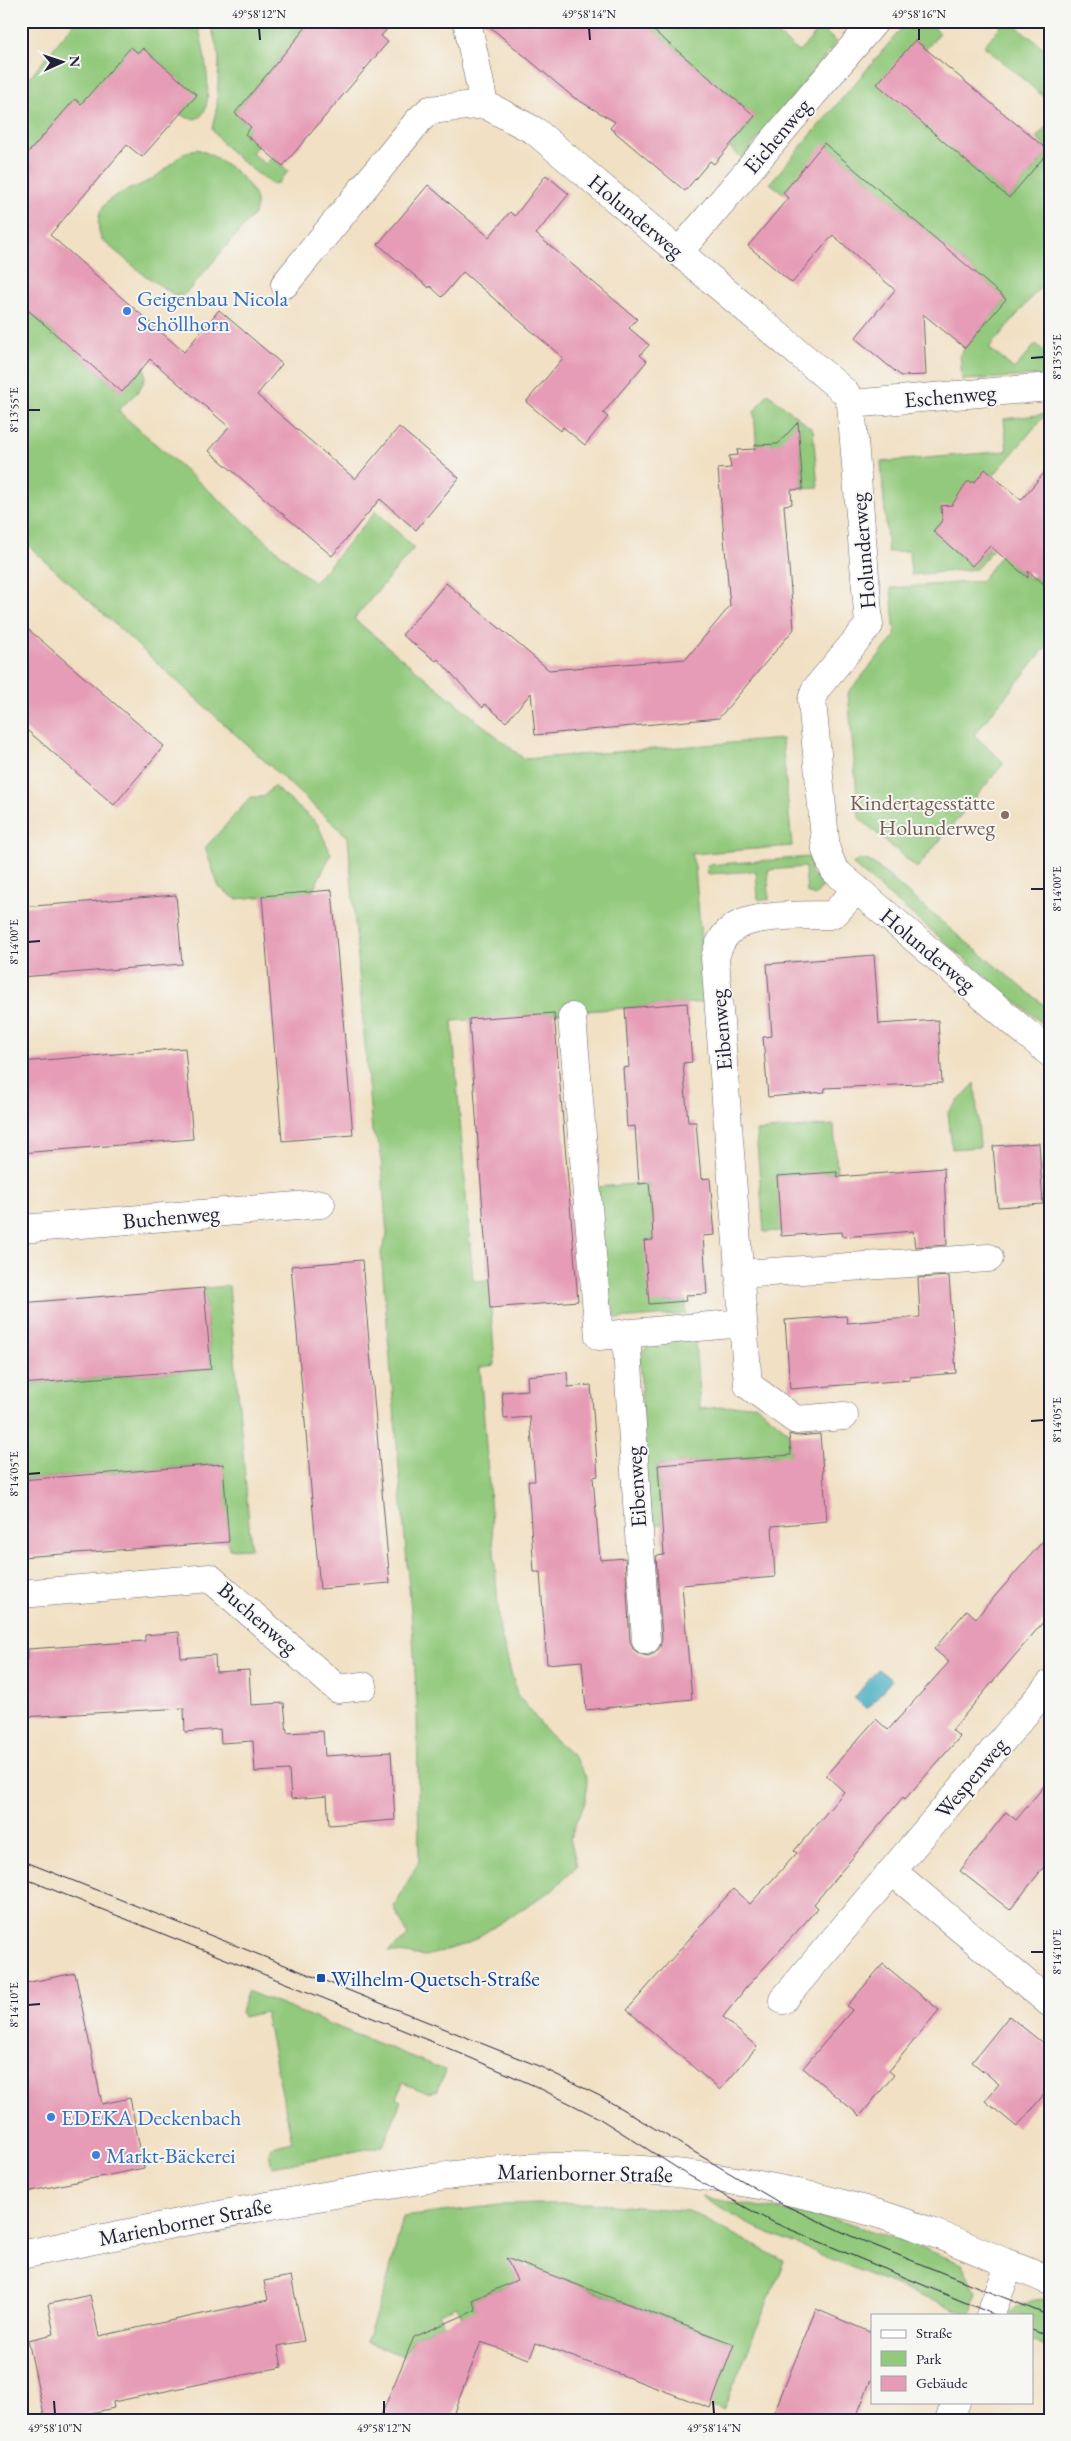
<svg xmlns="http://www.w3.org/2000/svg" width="1071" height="2441" font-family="'EB Garamond',serif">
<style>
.green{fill:#92c97c;stroke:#5a765c}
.water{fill:#40aac0;stroke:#31667e}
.building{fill:#e69cb6}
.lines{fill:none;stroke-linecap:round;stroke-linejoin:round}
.minor-casing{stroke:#6a646b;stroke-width:29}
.minor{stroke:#fff;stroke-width:28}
.tram{stroke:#22223b;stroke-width:1}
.ticks{fill:none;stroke:#22223b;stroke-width:2}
.shop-dot{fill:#3f7fe0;stroke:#f6f6f2;stroke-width:2}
.education-dot{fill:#8d6e63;stroke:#f6f6f2;stroke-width:2}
.transit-dot{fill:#1a4fb4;stroke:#f6f6f2;stroke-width:2}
.labels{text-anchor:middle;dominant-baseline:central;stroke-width:4;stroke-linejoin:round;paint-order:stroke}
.street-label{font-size:22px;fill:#22223b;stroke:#f6f6f2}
.shop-label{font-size:22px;fill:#366cbe;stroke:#f6f6f2;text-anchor:start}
.education-label{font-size:22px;fill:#785e54;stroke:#f6f6f2;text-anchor:end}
.transit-label{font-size:22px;fill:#164399;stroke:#f6f6f2;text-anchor:start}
.neatline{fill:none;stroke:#22223b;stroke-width:2}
.ticks-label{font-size:12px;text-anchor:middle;fill:#22223b}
</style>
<rect width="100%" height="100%" fill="#f6f6f2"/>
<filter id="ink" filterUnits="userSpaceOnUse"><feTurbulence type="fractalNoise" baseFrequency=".02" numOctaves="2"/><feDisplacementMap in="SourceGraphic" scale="10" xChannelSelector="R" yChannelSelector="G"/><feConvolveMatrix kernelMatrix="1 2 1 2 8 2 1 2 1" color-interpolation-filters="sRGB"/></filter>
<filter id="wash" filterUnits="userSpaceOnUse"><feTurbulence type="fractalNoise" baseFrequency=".0096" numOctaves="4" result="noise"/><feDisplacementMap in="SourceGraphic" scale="20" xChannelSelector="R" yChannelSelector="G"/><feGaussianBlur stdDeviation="1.12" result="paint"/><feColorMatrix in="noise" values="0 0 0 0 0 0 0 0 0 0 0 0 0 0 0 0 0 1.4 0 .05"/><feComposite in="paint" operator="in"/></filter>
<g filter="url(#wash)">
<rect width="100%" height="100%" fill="#f1e0c3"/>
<path class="green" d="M 76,21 L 197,21 C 202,39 226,142 180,114 L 196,95 L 143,48 L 138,53 L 131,47 L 89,112 L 75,99 L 21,161 L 21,88 Z
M 210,21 L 317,21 L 308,25 L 235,113 L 251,127 L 245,134 L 258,144 L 252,153 L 265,164 L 272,157 L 288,171 L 278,183 L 271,184 C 250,167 226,152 212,129 L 217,106 L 219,58 Z
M 642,21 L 761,21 L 799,52 L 820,28 L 837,42 L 742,158 L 729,147 L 755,116 Z
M 908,21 L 926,21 L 940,33 L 926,49 L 915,40 L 967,161 L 1009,198 L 1050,150 L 1036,138 L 1050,122 L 1050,248 L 1046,253 L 1050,256 L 1050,281 L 1047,279 L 989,348 L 1014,369 L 1036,344 L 1050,356 L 1050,375 L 962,380 L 960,354 L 1006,299 L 825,144 L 783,193 L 770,183 Z
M 1005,21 L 1010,21 L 1050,53 L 1050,102 L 984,46 Z
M 197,149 C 219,156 267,188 254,214 L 190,289 L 183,295 L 176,296 L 143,274 L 101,239 C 88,195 126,194 152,179 C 168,170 178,152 197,149 Z
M 21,304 L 122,392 L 145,365 C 149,388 131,396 118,411 L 314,583 L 376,511 L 414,548 L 354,619 L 524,759 L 782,739 L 792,846 L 691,854 L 695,866 L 706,1002 L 452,1021 L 473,1281 L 489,1280 L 495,1365 L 480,1367 L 500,1631 L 517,1694 L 548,1733 L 576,1759 L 587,1779 L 586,1800 L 570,1838 L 577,1866 L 552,1890 L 467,1944 L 426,1956 L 388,1952 L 408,1936 L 394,1907 L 419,1861 L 417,1711 L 413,1636 L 381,1252 L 387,1235 L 380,1147 L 372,1132 L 348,837 L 21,539 Z
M 768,393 L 813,430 L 818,488 L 803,489 L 800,447 L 775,449 L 773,444 L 757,450 L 754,412 Z
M 1046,414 L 993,476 L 975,482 L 933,531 L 972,566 L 989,548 L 992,551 L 976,569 L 911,575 L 909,551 L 888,552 L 881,462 L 1007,451 L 1004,419 Z
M 1004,551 L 1014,567 L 1028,578 L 1035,577 L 1050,589 L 1050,642 L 974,735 L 1004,763 L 917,868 L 859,818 L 848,693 L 895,636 L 891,588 L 981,581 Z
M 273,786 L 317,823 L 331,854 L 312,892 L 236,899 L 219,887 L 205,848 L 251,797 L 264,797 Z
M 810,857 L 811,873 L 824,885 L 815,896 L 807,893 L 805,867 L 768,870 L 769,900 L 758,899 L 756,871 L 708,874 L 707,865 Z
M 860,860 L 866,860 L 874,864 L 955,933 L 1050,1010 L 1050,1030 L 852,864 Z
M 975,1083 L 980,1147 L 952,1149 L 948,1112 Z
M 834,1125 L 837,1172 L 777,1176 L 781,1231 L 764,1232 L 756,1131 Z
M 649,1183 L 654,1240 L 644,1241 L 664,1303 L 686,1301 L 686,1314 L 616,1319 L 614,1307 L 605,1307 L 596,1187 Z
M 229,1286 L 251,1548 L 229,1549 L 222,1464 L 21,1480 L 21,1384 L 211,1369 L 204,1288 Z
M 695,1338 L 700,1409 L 755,1404 L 789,1432 L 792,1463 L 776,1456 L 658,1465 L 662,1524 L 646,1525 L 640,1353 C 656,1339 674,1340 695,1338 Z
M 247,1991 L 445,2070 L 438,2090 L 428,2093 L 403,2083 L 397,2098 L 401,2101 L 383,2146 L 272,2167 L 269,2152 L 272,2147 L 292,2142 L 265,2012 L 243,2017 L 241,2012 Z
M 701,2197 L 833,2219 L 913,2244 L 962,2264 L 976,2292 L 971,2315 L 903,2289 L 748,2224 Z
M 588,2203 L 689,2211 L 784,2261 L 723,2411 L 710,2406 L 734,2344 L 560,2278 L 553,2296 L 527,2262 L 512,2269 L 517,2280 L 472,2300 L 489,2338 L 476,2345 L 457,2306 L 439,2313 L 444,2324 L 414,2337 L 404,2356 L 366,2342 L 385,2290 L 403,2217 L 498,2205 Z
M 1047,2298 L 1050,2299 L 1050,2349 L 1032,2341 L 1032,2315 L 1008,2315 C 1019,2303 1031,2300 1047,2298 Z"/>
<path class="water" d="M 878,1669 L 892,1680 L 867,1709 L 854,1698 Z"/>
<g id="blocks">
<path class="building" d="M 311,21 L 394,21 L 381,36 L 388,42 L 283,166 L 245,134 L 251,127 L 235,113 Z
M 483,21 L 642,21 L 755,116 L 714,164 L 710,161 L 685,191 L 610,128 L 615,122 L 573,97 Z
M 915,40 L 1049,151 L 1009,198 L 877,84 Z
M 131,47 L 138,53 L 143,48 L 197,95 L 142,157 L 127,145 L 50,235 L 184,352 L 219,310 L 282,364 L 257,395 L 355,479 L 399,427 L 459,478 L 416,530 L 380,499 L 332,556 L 209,451 L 229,427 L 150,359 L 122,392 L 21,304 L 21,161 L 75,99 L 81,104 Z
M 824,143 L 1006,299 L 965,348 L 923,314 L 926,375 L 901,376 L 855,338 L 895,290 L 833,235 L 792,283 L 748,246 L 788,198 L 783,193 Z
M 546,175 L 569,194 L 536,234 L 637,319 L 629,328 L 649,345 L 640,355 L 647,361 L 603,413 L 608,417 L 585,445 L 563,427 L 561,431 L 526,402 L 563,358 L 463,272 L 442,297 L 430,286 L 429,288 L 378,244 L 428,185 L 489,237 L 510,212 L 515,216 Z
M 798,422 L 803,489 L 791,490 L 792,504 L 784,505 L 794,629 L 719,718 L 535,735 L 531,693 L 506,722 L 485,704 L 483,708 L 438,659 L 436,661 L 402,635 L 446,583 L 549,670 L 686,659 L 730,606 L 718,469 L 731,468 L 729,456 L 738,455 L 737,450 L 755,449 L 755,445 L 778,444 Z
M 1050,466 L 1050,589 L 1028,571 L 1028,578 L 990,546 L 972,566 L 933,531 L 942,521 L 941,506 L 952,505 L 967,482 L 975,482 L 985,469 L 1021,500 Z
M 21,623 L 164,746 L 114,805 L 21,725 Z
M 332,890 L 353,1135 L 282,1141 L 262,896 Z
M 176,895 L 182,964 L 21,977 L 21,907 Z
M 874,955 L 879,1024 L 938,1020 L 942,1083 L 825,1088 L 825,1092 L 768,1097 L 763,1037 L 772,1036 L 767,964 Z
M 687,1003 L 692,1062 L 683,1063 L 688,1122 L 696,1122 L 701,1179 L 710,1178 L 715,1235 L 703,1236 L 707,1294 L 685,1295 L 686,1301 L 649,1304 L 644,1241 L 653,1240 L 652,1213 L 649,1183 L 639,1184 L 635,1126 L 627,1127 L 623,1068 L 629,1067 L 625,1008 Z
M 554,1013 L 578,1301 L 490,1308 L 469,1019 Z
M 185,1048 L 193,1139 L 21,1153 L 21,1062 Z
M 1039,1143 L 1043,1204 L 998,1207 L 993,1146 Z
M 944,1168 L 947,1245 L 915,1247 L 913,1231 L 843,1237 L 842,1232 L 781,1236 L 777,1176 L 837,1172 L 838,1177 Z
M 362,1260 L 390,1583 L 320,1589 L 291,1266 Z
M 949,1276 L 956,1373 L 910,1377 L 910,1380 L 790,1389 L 785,1320 L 846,1316 L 847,1323 L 920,1317 L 918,1278 Z
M 204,1288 L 211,1369 L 21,1384 L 21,1303 Z
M 567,1372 L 568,1387 L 591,1385 L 598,1476 L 593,1477 L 600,1560 L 625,1558 L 630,1641 L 633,1649 L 640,1654 L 648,1656 L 655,1653 L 660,1647 L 662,1639 L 656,1556 L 664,1555 L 658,1465 L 791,1455 L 789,1434 L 797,1436 L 820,1434 L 827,1521 L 772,1526 L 775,1577 L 682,1585 L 692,1699 L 586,1710 L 582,1661 L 547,1664 L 540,1572 L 534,1572 L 528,1481 L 535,1481 L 530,1417 L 504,1419 L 502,1392 L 528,1390 L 527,1376 Z
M 223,1464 L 229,1542 L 21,1557 L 21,1480 Z
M 1050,1533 L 1050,1614 L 952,1730 L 960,1737 L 905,1799 L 903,1797 L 814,1904 L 818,1908 L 745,1989 L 723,2017 L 757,2047 L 720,2090 L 627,2010 L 733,1889 L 750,1904 L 797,1853 L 794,1851 L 844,1792 L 826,1775 L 876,1719 L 888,1730 L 949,1662 L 934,1649 L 967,1610 L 976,1618 Z
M 179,1632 L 181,1658 L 215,1655 L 216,1672 L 249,1670 L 251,1705 L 284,1703 L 287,1733 L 323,1731 L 325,1756 L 391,1752 L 395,1820 L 329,1825 L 327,1796 L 291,1799 L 289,1770 L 255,1772 L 253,1741 L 221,1743 L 220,1729 L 185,1732 L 184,1708 L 21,1717 L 21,1660 L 28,1660 L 28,1649 L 145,1641 L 145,1635 Z
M 1050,1779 L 1050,1859 L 1010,1910 L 960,1871 L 1006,1812 L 1016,1820 Z
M 883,1964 L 939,2010 L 889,2071 L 894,2075 L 860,2116 L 803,2068 L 852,2010 L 847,2006 Z
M 75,1973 L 102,2104 L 130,2098 L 144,2168 L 21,2193 L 21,1984 Z
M 1009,2016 L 1050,2049 L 1050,2087 L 1017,2127 L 985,2101 L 999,2084 L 972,2062 Z
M 506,2258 L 734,2344 L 710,2408 L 536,2343 L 529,2359 L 481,2342 L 451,2420 L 379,2420 L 414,2337 L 476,2310 L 472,2300 L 517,2280 Z
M 291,2276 L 304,2341 L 278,2346 L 282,2367 L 113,2402 L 114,2408 L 58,2420 L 45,2420 L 28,2340 L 54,2334 L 48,2304 L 90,2295 L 99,2336 L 268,2300 L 264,2281 Z
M 816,2309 L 872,2333 L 872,2377 L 855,2420 L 771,2420 Z"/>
</g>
</g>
<g filter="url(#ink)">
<use href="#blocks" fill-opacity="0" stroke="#6a646b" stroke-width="1"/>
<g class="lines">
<defs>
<path id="minor" d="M 467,21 L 484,104 L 535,131 L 846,393 L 851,404 L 869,625 L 815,690 L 812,700 L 826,850 L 834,870 L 1050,1053
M 679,252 L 875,21
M 285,284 L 419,120 L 430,110 L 484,104
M 851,404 L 1050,387
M 572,1017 L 599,1336 L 743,1323
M 21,1229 L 321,1204
M 739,1274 L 989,1258
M 626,1333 L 646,1640
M 844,1416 L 796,1420 L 748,1385 L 715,958 C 718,946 722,936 732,929 C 752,913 805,916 830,915 L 836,912 L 857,889
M 21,1594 L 210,1578 L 338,1689 L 363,1686
M 893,1872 L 1050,2003
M 783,2000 L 1050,1684
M 21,2255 C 132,2232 242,2209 354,2191 C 420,2180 486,2168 553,2167 C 660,2166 770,2182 872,2212 C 933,2230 991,2257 1050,2281
M 990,2315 L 1010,2264
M 949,2420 L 956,2402"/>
</defs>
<use href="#minor" class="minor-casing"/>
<use href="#minor" class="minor"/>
<path class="tram" d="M 21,1860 L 541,2067 L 600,2096 L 780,2203 L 851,2236 L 1050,2316
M 21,1877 L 450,2049 L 535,2086 L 597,2117 L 688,2175 L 770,2221 L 995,2315
M 1032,2330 L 1050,2337"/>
</g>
</g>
<path class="ticks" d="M 259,28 L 260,40M 589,28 L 590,40M 919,28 L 919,40M 1031,358 L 1044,357M 28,410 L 40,410M 1031,889 L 1044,889M 28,942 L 40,941M 1031,1421 L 1044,1420M 28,1474 L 40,1473M 1031,1952 L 1044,1952M 28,2005 L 40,2004M 54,2401 L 55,2414M 384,2401 L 384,2414M 713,2401 L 714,2414"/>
<g class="shop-dot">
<circle cx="127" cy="311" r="5"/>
<circle cx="51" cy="2117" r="5"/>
<circle cx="96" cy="2155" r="5"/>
</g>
<circle class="education-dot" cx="1005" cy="815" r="5"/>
<rect class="transit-dot" x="316" y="1973" width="10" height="10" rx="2.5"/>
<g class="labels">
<g class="street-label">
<text transform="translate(777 136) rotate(-50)">Eichenweg</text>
<text transform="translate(636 216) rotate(40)">Holunderweg</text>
<text transform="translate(950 396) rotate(-5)">Eschenweg</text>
<text transform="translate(863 551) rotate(-95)">Holunderweg</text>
<text transform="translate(928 950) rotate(40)">Holunderweg</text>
<text transform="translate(721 1030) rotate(-95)">Eibenweg</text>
<text transform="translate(171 1217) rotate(-5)">Buchenweg</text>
<text transform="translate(636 1487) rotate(-94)">Eibenweg</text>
<text transform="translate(258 1618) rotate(41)">Buchenweg</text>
<text transform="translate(971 1778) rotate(-50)">Wespenweg</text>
<text transform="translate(585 2173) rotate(1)">Marienborner Straße</text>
<text transform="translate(185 2222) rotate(-11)">Marienborner Straße</text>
</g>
<g class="shop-label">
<text x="137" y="298">Geigenbau Nicola<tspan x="137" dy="25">Schöllhorn</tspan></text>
<text x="61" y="2117">EDEKA Deckenbach</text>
<text x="106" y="2155">Markt-Bäckerei</text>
</g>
<g class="education-label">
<text x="995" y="802">Kindertagesstätte<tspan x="995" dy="25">Holunderweg</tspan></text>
</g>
<g class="transit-label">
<text x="331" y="1978">Wilhelm-Quetsch-Straße</text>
</g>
</g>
<rect width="1071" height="2441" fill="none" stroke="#f6f6f2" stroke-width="55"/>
<rect x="871" y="2314" width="162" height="90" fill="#f6f6f2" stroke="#a1a1a9"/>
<rect x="881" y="2330" width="25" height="8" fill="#ffffff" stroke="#a1a1a9"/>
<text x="916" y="2338" font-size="15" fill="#22223b">Straße</text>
<rect x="881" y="2351" width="25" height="15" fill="#92c97c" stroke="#a1a1a9"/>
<text x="916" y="2364" font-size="15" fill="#22223b">Park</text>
<rect x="881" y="2376" width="25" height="15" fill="#e69cb6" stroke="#a1a1a9"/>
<text x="916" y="2388" font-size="15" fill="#22223b">Gebäude</text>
<g transform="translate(62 62) rotate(87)" stroke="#f6f6f2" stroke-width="4" paint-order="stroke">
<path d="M0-4L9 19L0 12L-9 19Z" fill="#22223b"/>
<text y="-8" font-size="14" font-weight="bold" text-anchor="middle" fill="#22223b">N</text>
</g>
<rect x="28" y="28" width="1016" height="2386" class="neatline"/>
<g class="ticks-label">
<text x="259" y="18">49°58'12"N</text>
<text x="589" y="18">49°58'14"N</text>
<text x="919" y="18">49°58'16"N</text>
<text transform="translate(1057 357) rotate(-90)" y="4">8°13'55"E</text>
<text transform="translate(14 410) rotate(-90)" y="4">8°13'55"E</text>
<text transform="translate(1057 889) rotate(-90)" y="4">8°14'00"E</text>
<text transform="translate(14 942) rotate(-90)" y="4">8°14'00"E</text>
<text transform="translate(1057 1420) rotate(-90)" y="4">8°14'05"E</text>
<text transform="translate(14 1474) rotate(-90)" y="4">8°14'05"E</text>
<text transform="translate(1057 1952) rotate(-90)" y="4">8°14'10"E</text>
<text transform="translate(14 2005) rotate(-90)" y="4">8°14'10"E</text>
<text x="55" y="2432">49°58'10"N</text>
<text x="384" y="2432">49°58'12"N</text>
<text x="714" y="2432">49°58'14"N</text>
</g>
</svg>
